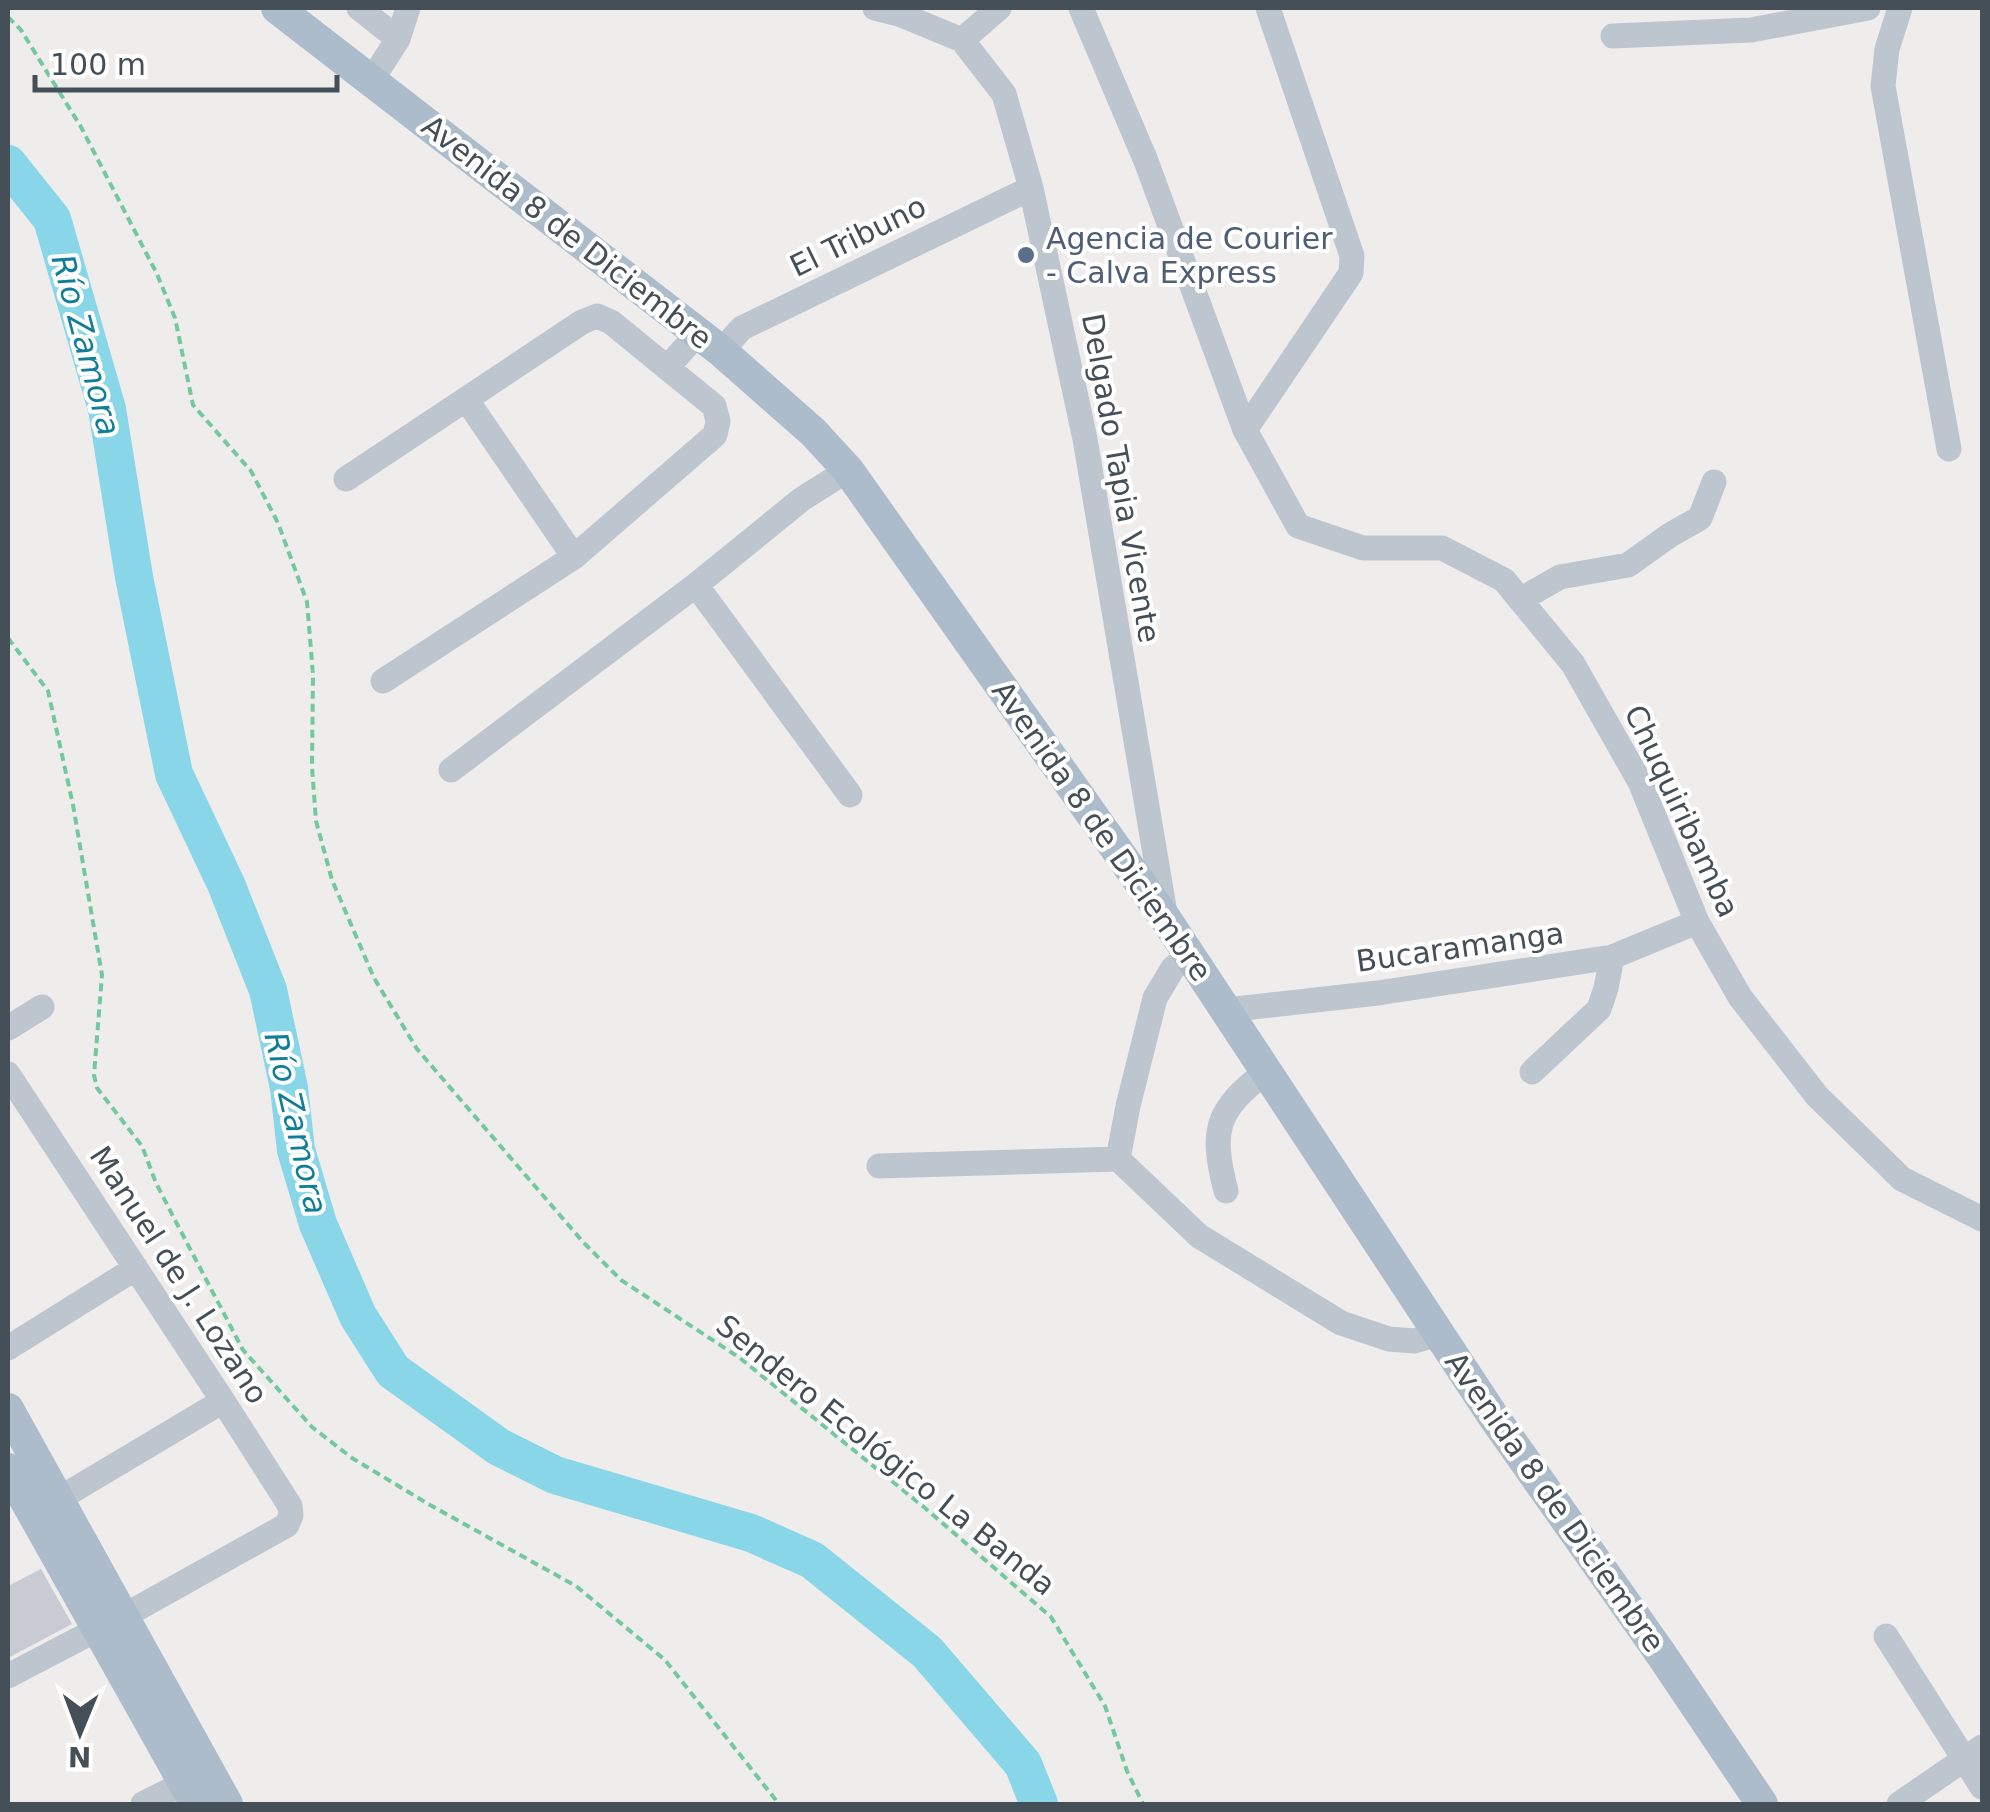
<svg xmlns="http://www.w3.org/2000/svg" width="1990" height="1812" font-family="'DejaVu Sans',sans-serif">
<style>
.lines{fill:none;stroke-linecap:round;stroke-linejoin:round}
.river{stroke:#88d6e8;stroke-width:38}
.building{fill:#c8cbd1}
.path{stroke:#73c99d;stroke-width:4;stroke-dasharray:8 5;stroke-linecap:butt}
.minor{stroke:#bdc6ce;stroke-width:25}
.major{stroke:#acbcca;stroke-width:32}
.service-dot{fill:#5c6f8a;stroke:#fff;stroke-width:4}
.labels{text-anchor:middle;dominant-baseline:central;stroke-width:8;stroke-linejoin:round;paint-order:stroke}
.street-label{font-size:30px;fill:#454f58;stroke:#fff}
.service-label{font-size:30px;fill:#4e5e75;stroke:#fff;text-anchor:start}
.water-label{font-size:32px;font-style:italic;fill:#117e98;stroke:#fff}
</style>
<rect width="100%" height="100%" fill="#efecec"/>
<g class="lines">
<path class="river" d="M 8,164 L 52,219 L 107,409 L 134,577 L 174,774 L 226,884 L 268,990 L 289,1088 L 296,1150 L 318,1224 L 358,1316 L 393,1371 L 499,1447 L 555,1475 L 751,1533 L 812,1560 L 927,1652 L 1023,1764 L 1039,1804"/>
</g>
<path class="building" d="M 41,1569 L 72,1624 L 8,1658 L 8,1586 Z"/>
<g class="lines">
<path class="path" d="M 8,17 L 21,30 L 81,127 L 157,274 L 175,318 L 193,405 L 251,471 L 278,523 L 307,602 L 313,675 L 312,767 L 316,821 L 332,880 L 374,978 L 417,1049 L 583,1242 L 621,1280 L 740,1358 L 925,1508 L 1051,1617 L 1105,1706 L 1127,1771 L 1143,1804
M 8,638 L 48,691 L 73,805 L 102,975 L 94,1075 L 97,1088 L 142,1146 L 156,1183 L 175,1220 L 243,1350 L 312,1427 L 352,1458 L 430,1505 L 576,1586 L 665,1660 L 779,1804"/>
<path class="minor" d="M 359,8 L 398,39
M 875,8 L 899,14 L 962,40 L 1004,94 L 1031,188 L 1085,439 L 1165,913
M 1081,8 L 1146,161 L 1245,430 L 1298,526 L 1363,548 L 1442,548 L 1504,580 L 1573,664 L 1640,782 L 1697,922 L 1740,997 L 1817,1096 L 1902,1179 L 1982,1219
M 1900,8 L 1887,49 L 1883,86 L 1949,449
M 1613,36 L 1751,30 L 1868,8
M 962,40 L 999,8
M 371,81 L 398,39 L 408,8
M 721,351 L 742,328 L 1031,188
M 667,368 L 698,333
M 466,399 L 574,557
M 1245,430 L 1351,273 L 1352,256 L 1268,8
M 346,479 L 582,322 L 597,316 L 611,322 L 714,406 L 718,421 L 715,435 L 574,557 L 383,681
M 696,585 L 850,795
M 1520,600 L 1560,577 L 1628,565 L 1670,535 L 1700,518 L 1714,482
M 451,770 L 696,585 L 802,499 L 848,470
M 1226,1010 L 1378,993 L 1612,957 L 1697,922
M 8,1028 L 42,1007
M 1532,1072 L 1599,1009 L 1606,988 L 1612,957
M 8,1074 L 223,1401 L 290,1506 L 291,1515 L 287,1525 L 124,1616
M 1118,1159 L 1128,1106 L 1155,998 L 1173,968 L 1189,955
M 879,1166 L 1118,1159 L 1199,1236 L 1341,1323 L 1389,1339 L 1414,1341 L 1438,1334
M 1226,1191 C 1210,1129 1216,1110 1267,1071
M 8,1348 L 136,1268
M 57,1500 L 223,1401
M 1886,1636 L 1982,1787
M 8,1676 L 98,1629
M 143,1804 L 184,1783
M 1899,1804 L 1982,1747"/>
<path class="major" d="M 277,8 L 721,351 L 813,432 L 848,470 L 1165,918 L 1493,1416 L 1661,1654 L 1762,1804
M 8,1409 L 227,1804
M 8,1469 L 196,1804"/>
</g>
<circle class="service-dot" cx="1026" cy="255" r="10"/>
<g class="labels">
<g class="street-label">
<text transform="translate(567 232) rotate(38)">Avenida 8 de Diciembre</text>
<text transform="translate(858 236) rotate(-26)">El Tribuno</text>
<text transform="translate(1121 478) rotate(80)">Delgado Tapia Vicente</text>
<text transform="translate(1682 811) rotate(65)">Chuquiribamba</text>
<text transform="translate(1102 831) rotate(55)">Avenida 8 de Diciembre</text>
<text transform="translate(1460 947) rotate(-8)">Bucaramanga</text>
<text transform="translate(179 1275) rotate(57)">Manuel de J. Lozano</text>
<text transform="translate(886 1455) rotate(39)">Sendero Ecológico La Banda</text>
<text transform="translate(1555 1502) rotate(55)">Avenida 8 de Diciembre</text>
</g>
<g class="service-label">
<text x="1046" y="238">Agencia de Courier<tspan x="1046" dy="34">- Calva Express</tspan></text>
</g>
<g class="water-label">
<text transform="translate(86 345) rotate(75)">Río Zamora</text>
<text transform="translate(296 1123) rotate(77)">Río Zamora</text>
</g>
</g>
<rect width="1990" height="1812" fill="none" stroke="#454f58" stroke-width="20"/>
<g transform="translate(80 1732) rotate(181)" stroke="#ffffff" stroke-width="8" paint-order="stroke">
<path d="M0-8L18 38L0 25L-18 38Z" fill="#454f58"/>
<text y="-15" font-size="28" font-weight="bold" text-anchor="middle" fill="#454f58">N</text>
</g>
<path d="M35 75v15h302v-15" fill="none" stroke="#454f58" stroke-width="5"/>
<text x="50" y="75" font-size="30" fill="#454f58" stroke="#ffffff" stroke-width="8" paint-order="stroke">100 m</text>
</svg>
